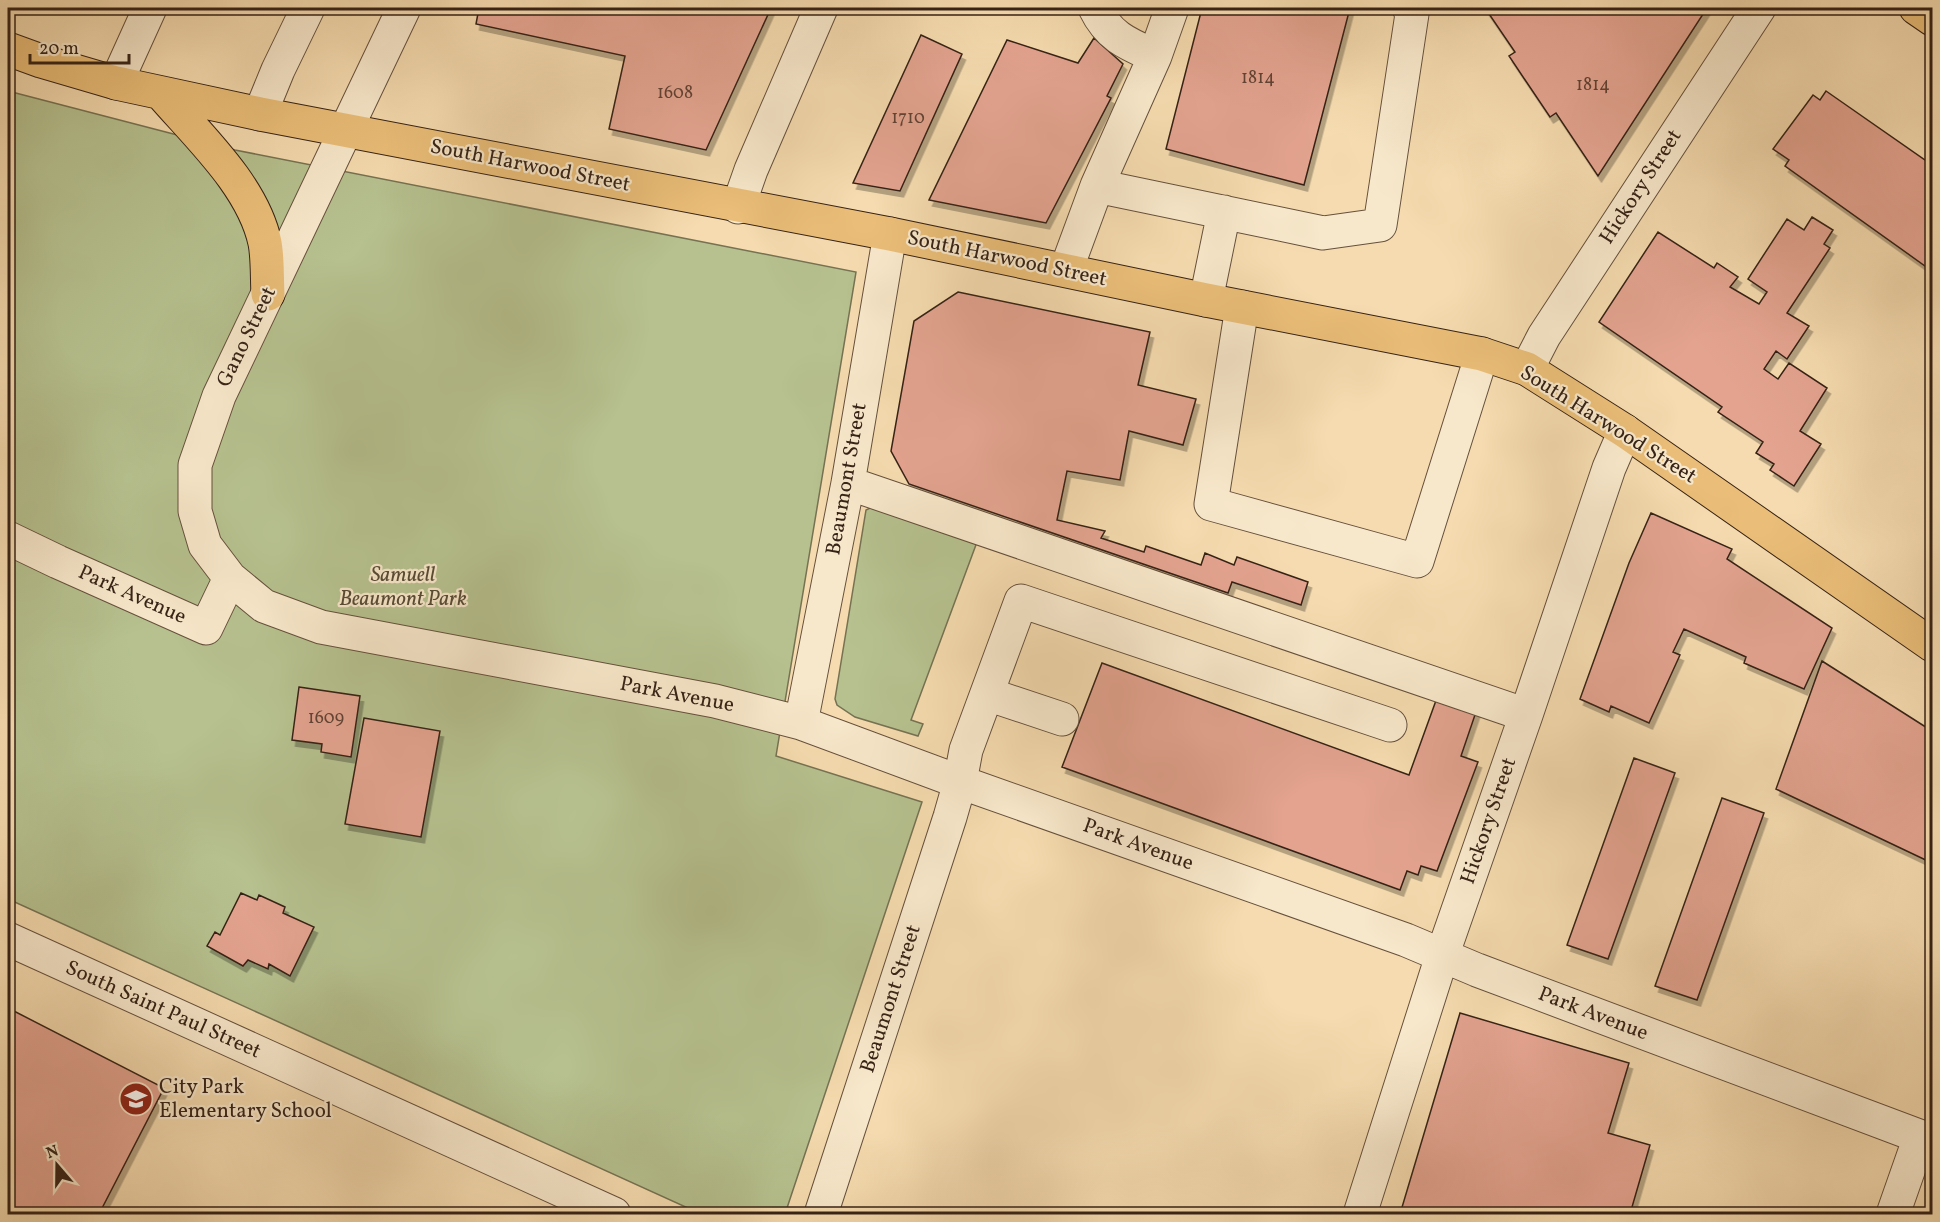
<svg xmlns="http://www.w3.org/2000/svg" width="1940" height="1222" font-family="Vollkorn,serif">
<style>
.green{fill:#b6c18f;stroke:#767252;stroke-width:1.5}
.building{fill:#e3a38f;stroke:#362216;stroke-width:1.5;filter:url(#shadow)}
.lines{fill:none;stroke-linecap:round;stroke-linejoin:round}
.minor-casing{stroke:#66503c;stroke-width:35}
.major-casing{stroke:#362216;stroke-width:35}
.minor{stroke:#f8e8cb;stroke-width:33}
.major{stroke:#eabe78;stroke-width:33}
.labels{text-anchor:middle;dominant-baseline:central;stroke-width:4.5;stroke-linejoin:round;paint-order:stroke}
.number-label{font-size:18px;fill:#614234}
.street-label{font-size:21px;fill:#362216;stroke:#f8e8cb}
.park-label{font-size:21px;font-style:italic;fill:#564a34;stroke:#f8e8cb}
.poi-label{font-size:21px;fill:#362216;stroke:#f8e8cb;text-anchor:start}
</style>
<defs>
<filter id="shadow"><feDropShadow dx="3.5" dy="6" stdDeviation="0" flood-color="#0004"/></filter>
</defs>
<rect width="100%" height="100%" fill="#f5dbaf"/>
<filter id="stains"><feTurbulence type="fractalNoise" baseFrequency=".00333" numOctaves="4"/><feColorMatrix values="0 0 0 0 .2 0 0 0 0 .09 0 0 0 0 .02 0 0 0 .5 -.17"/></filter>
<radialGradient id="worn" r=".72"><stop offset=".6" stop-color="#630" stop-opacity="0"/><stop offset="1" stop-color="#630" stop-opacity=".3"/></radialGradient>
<path class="green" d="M 8,91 L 235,150 L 856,272 L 776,756 L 922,802 L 785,1214 L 701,1214 L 8,899 Z
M 885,501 L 980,534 L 911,720 L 923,724 L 918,736 L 855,717 L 837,705 L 835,699 L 866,510 Z"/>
<path class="building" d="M 479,8 L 771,8 L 706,150 L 609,129 L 625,56 L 476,24 Z
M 1202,8 L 1350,8 L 1304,185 L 1166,149 Z
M 1485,8 L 1707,8 L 1598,176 L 1556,113 L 1550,117 L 1509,56 L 1515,52 Z
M 921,35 L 962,54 L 900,191 L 853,183 Z
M 1094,38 L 1123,64 L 1107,96 L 1111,98 L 1046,223 L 929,200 L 1007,40 L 1078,63 Z
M 1826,91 L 1932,165 L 1932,271 L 1785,166 L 1789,160 L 1773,149 L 1813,95 L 1820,100 Z
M 1812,217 L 1833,230 L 1824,244 L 1830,248 L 1787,313 L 1809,326 L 1787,359 L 1776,351 L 1764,369 L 1778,379 L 1789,363 L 1827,388 L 1800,431 L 1821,444 L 1794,486 L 1770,470 L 1774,464 L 1756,453 L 1763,442 L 1718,412 L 1722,407 L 1599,322 L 1658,232 L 1714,268 L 1717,263 L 1738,277 L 1730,287 L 1759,304 L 1767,292 L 1748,279 L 1787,219 L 1804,230 Z
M 958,292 L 1150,332 L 1138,385 L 1196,399 L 1183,445 L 1129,431 L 1120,480 L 1067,471 L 1057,520 L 1105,531 L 1101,538 L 1144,552 L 1146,546 L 1201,565 L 1205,553 L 1234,565 L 1237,557 L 1308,582 L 1301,605 L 1232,582 L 1228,593 L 909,484 L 891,451 L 914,321 Z
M 1651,513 L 1732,549 L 1727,559 L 1832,628 L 1804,689 L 1744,663 L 1746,657 L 1684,629 L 1673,652 L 1680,655 L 1649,723 L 1611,706 L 1609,712 L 1580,699 L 1629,563 Z
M 1822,661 L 1932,731 L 1932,863 L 1776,789 Z
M 1102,663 L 1409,775 L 1438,695 L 1477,709 L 1461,756 L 1478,762 L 1437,871 L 1421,866 L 1418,875 L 1407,871 L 1400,890 L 1062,767 Z
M 299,687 L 360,696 L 351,757 L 321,752 L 322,744 L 292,740 Z
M 364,718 L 440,731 L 421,837 L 345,824 Z
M 1634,758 L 1675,773 L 1608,959 L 1567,945 Z
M 1722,798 L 1764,813 L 1697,1000 L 1655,986 Z
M 241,893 L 257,900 L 259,895 L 285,907 L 283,913 L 314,927 L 290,976 L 269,964 L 268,969 L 248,960 L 243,966 L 207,946 L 215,932 L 220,935 Z
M 8,1008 L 164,1088 L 99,1214 L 8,1214 Z
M 1460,1013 L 1629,1063 L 1608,1133 L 1650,1145 L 1630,1214 L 1400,1214 Z"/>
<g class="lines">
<defs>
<path id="minor" d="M 404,8 L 219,396 L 195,465 L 195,511 L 205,545 L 230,578 L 264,606 L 321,627 L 715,701 L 801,723 L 960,782 L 1406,940 L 1477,970 L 1932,1141
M 1095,8 C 1109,37 1128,44 1155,56
M 116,83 L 150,8
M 260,114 L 278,70 L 308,8
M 1097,186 L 1323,233 L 1380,225 L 1412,14 L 1409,8
M 738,207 L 751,170 L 821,8
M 1066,270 L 1097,186 L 1155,56 L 1172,8
M 1206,300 L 1224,212
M 1242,307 L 1211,504 L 1417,561 L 1482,354
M 1527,369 L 1544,336 L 1759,8
M 848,483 L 1526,715
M 8,538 L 58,562 L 206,628 L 230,578
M 987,694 L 1062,719
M 801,723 L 848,483 L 890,234
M 8,939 L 614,1214
M 821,1214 L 950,817 L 960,782 L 966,750 L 1021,601 L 1390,725
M 1360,1214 L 1442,956 L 1526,715 L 1609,468 L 1625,431
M 1893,1214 L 1920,1137"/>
<path id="major" d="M 1916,8 L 1932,19
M 8,49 L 41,61 L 116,83 L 260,114 L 890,234 L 1206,300 L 1482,354 L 1527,369 L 1625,431 L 1932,645
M 161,93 C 198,136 253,186 265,243 C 268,259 267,278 268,294"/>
</defs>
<use href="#minor" class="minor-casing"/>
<use href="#major" class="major-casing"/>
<use href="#minor" class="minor"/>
<use href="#major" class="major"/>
</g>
<defs>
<symbol id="school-disc" viewBox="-11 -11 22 22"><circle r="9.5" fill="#8f2418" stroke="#f8e8cb"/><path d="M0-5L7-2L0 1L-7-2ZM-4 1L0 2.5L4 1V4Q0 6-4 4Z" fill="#fff"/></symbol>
</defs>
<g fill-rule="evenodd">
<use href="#school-disc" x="117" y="1080" width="38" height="38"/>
</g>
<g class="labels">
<g class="number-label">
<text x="1258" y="78">1814</text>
<text x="1593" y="85">1814</text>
<text x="675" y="93">1608</text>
<text x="908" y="118">1710</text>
<text x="326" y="718">1609</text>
</g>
<g class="street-label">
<text transform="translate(530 166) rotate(11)">South Harwood Street</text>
<text transform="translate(1641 187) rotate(-57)">Hickory Street</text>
<text transform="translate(1007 259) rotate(12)">South Harwood Street</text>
<text transform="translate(247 337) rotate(-64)">Gano Street</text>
<text transform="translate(1608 425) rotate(32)">South Harwood Street</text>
<text transform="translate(847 479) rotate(-80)">Beaumont Street</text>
<text transform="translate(132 595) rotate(24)">Park Avenue</text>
<text transform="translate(677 695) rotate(11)">Park Avenue</text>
<text transform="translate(1489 821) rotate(-71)">Hickory Street</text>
<text transform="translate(1138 845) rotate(20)">Park Avenue</text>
<text transform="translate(891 999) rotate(-72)">Beaumont Street</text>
<text transform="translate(163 1010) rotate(24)">South Saint Paul Street</text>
<text transform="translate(1593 1014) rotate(21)">Park Avenue</text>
</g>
<g class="park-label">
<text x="403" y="575">Samuell<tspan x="403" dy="24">Beaumont Park</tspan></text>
</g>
<g class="poi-label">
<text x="159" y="1087">City Park<tspan x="159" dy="24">Elementary School</tspan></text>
</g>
</g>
<rect width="1940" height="1222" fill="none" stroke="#f5dbaf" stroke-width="30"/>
<rect x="9" y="9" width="1922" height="1204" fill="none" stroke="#362216" stroke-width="3"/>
<rect x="15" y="15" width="1910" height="1192" fill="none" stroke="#362216" stroke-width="1.5"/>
<g transform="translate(57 1165) rotate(340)" stroke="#f8e8cb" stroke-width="4.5" paint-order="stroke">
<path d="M0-4.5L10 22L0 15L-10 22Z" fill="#362216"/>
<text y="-9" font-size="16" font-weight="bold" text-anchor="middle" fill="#362216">N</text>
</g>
<path d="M30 54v9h99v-9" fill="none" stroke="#362216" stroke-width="3"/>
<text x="39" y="54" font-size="18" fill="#362216" stroke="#f8e8cb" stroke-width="4.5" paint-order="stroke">20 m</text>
<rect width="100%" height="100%" filter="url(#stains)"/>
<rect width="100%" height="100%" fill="url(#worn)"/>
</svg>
